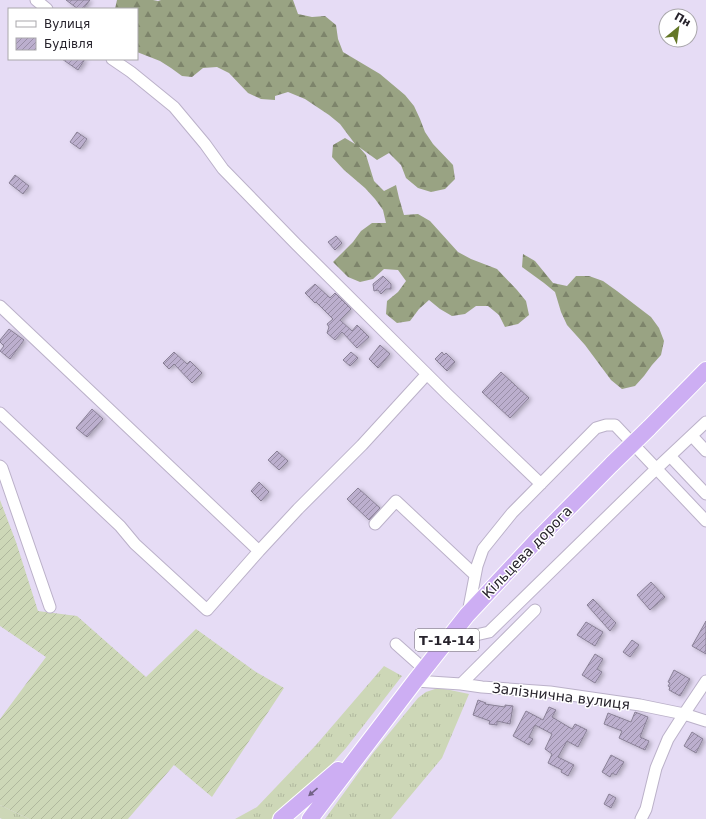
<svg xmlns="http://www.w3.org/2000/svg" width="706" height="819" font-family="'DejaVu Sans',sans-serif">
<style>
.grass{fill:url(#grass-tufts)}
.forest{fill:url(#forest-firs)}
.garden{fill:url(#garden-furrows)}
.building{fill:url(#building-hatch);stroke:#8a8197;filter:url(#shadow)}
.lines{fill:none;stroke-linecap:round;stroke-linejoin:round}
.minor-casing{stroke:#bbb1c9;stroke-width:13}
.highway-casing{stroke:#fff;stroke-width:18}
.minor{stroke:#fff;stroke-width:11}
.highway{stroke:#cdaef3;stroke-width:16}
.highway-bridge-casing{stroke:#fff;stroke-width:18;stroke-linecap:butt}
.highway-bridge{stroke:#cdaef3;stroke-width:16}
.oneway{fill:#726286}
.labels{text-anchor:middle;dominant-baseline:central;stroke-width:3;stroke-linejoin:round;paint-order:stroke}
.shield{fill:#fff;stroke:#68656b;stroke-width:1}
.shield-label{font-size:13px;font-weight:bold;fill:#27232c}
.street-label{font-size:14px;fill:#27232c;stroke:#fff}
</style>
<defs>
<pattern id="grass-tufts" width="24" height="20" patternUnits="userSpaceOnUse"><rect width="24" height="20" fill="#cdd7b7"/><path d="M3 7l-1-3M5 7V3M7 7l1-3M15 17l-1-3M17 17v-4M19 17l1-3" fill="none" stroke="#b0b89e"/></pattern>
<pattern id="forest-firs" width="22" height="20" patternUnits="userSpaceOnUse"><rect width="22" height="20" fill="#99a383"/><path d="M5 1l3.5 6h-7zM16 11l3.5 6h-7z" fill="#7d846b"/></pattern>
<pattern id="garden-furrows" width="10" height="10" patternUnits="userSpaceOnUse"><rect width="10" height="10" fill="#cdd7b7"/><path d="M-1 1l2-2M0 10L10 0M9 11l2-2" fill="none" stroke="#b0b89e"/></pattern>
<pattern id="building-hatch" width="6" height="6" patternUnits="userSpaceOnUse"><rect width="6" height="6" fill="#bcafce"/><path d="M-1 1l2-2M0 6l6-6M5 7l2-2" fill="none" stroke="#998ea7"/></pattern>
<filter id="shadow"><feDropShadow dx="2.5" dy="1.5" stdDeviation="2" flood-color="#0004"/></filter>
</defs>
<rect width="100%" height="100%" fill="#e6dcf5"/>
<path class="grass" d="M 384,666 L 402,676 L 346,748 L 310,788 L 271,819 L 235,819 L 257,807 L 316,745 Z
M 438,688 L 450,690 L 469,694 L 442,758 L 391,819 L 325,819 L 373,753 L 418,698 L 426,692 Z
M 0,805 L 29,819 L 2,819 L 0,818 Z"/>
<path class="forest" d="M 117,0 L 153,0 L 158,1 L 161,0 L 293,0 L 298,14 L 312,17 L 325,16 L 336,25 L 338,39 L 343,52 L 380,74 L 405,95 L 414,106 L 420,119 L 425,132 L 433,144 L 453,165 L 455,179 L 445,189 L 431,192 L 418,188 L 406,178 L 401,165 L 389,153 L 377,160 L 359,147 L 366,155 L 374,181 L 384,191 L 396,185 L 399,198 L 404,215 L 418,214 L 430,221 L 458,252 L 471,259 L 497,269 L 517,290 L 526,301 L 529,315 L 518,324 L 505,327 L 499,315 L 488,306 L 476,306 L 465,314 L 452,316 L 440,309 L 429,300 L 419,309 L 410,321 L 397,323 L 386,314 L 387,301 L 398,292 L 406,281 L 398,270 L 384,269 L 373,279 L 360,282 L 348,277 L 333,262 L 353,242 L 361,231 L 372,223 L 386,223 L 383,210 L 375,199 L 365,188 L 344,170 L 332,157 L 333,145 L 345,138 L 355,144 L 340,124 L 329,115 L 305,99 L 288,92 L 275,96 L 275,100 L 261,99 L 248,93 L 229,73 L 217,67 L 203,68 L 192,77 L 182,76 L 171,68 L 160,61 L 137,52 L 137,9 L 115,9 Z
M 523,254 L 535,261 L 553,283 L 567,286 L 576,276 L 589,276 L 603,281 L 617,291 L 651,317 L 659,328 L 664,341 L 661,355 L 652,365 L 644,376 L 635,386 L 622,389 L 611,380 L 585,345 L 567,325 L 561,312 L 555,292 L 544,283 L 522,267 Z"/>
<path class="garden" d="M 0,500 L 16,542 L 38,611 L 77,616 L 146,677 L 196,629 L 256,672 L 284,688 L 212,797 L 174,765 L 128,819 L 29,819 L 0,805 L 0,719 L 46,657 L 0,626 Z"/>
<path class="building" d="M 66,0 L 90,0 L 83,9 L 78,9 Z
M 62,59 L 85,59 L 78,70 Z
M 77,132 L 87,139 L 80,149 L 70,142 Z
M 15,175 L 29,186 L 23,194 L 9,183 Z
M 336,236 L 342,243 L 335,250 L 328,242 Z
M 383,276 L 391,284 L 391,289 L 386,289 L 381,294 L 378,290 L 374,291 L 373,284 Z
M 315,284 L 330,298 L 335,293 L 351,309 L 340,320 L 352,331 L 357,325 L 369,337 L 357,348 L 342,332 L 335,340 L 327,333 L 329,327 L 327,324 L 333,319 L 316,302 L 315,303 L 305,293 Z
M 9,329 L 24,340 L 10,359 L 0,351 L 4,346 L 0,342 L 0,340 Z
M 380,345 L 390,354 L 378,368 L 369,359 Z
M 174,352 L 187,364 L 190,361 L 202,373 L 192,383 L 174,364 L 169,369 L 163,363 Z
M 351,352 L 358,358 L 350,366 L 343,360 Z
M 442,352 L 444,355 L 446,353 L 455,362 L 447,371 L 435,359 Z
M 501,372 L 529,398 L 510,418 L 482,392 Z
M 92,409 L 103,419 L 87,437 L 76,428 Z
M 277,451 L 288,461 L 279,470 L 268,460 Z
M 259,482 L 269,492 L 261,501 L 251,491 Z
M 358,488 L 380,508 L 369,520 L 347,499 Z
M 651,582 L 665,597 L 650,610 L 637,595 Z
M 593,599 L 616,623 L 610,631 L 587,605 Z
M 706,621 L 706,654 L 692,646 Z
M 586,622 L 603,632 L 595,646 L 577,635 Z
M 632,640 L 639,645 L 630,657 L 623,652 Z
M 595,654 L 603,659 L 597,669 L 602,672 L 595,683 L 582,675 Z
M 674,670 L 690,679 L 680,696 L 669,690 L 670,687 L 668,686 L 670,683 L 668,682 Z
M 478,700 L 486,703 L 485,704 L 505,707 L 505,705 L 513,706 L 510,724 L 497,721 L 497,725 L 489,724 L 490,721 L 473,715 Z
M 549,707 L 556,710 L 552,717 L 572,729 L 575,724 L 587,730 L 578,747 L 567,741 L 558,757 L 574,765 L 568,776 L 561,772 L 562,770 L 548,763 L 552,754 L 545,749 L 552,734 L 535,725 L 529,737 L 533,739 L 529,745 L 513,736 L 526,711 L 543,720 Z
M 635,712 L 648,717 L 640,737 L 649,741 L 645,750 L 619,738 L 622,731 L 604,724 L 608,713 L 631,722 Z
M 692,732 L 703,739 L 696,753 L 684,746 Z
M 611,755 L 624,762 L 616,775 L 612,773 L 610,777 L 602,772 Z
M 609,794 L 616,798 L 611,808 L 604,804 Z"/>
<g class="lines">
<defs>
<path id="minor" d="M 36,0 L 47,9
M 112,59 L 131,72 L 174,107 L 205,144 L 223,169 L 296,244 L 448,395 L 541,484
M 0,306 L 259,551
M 0,413 L 120,526 L 135,544 L 207,610 L 259,551 L 298,509 L 362,445 L 427,374
M 692,436 L 706,451
M 670,456 L 706,494
M 0,466 L 2,468 L 50,607
M 375,524 L 396,501 L 475,575
M 468,613 L 477,566 L 483,549 L 512,513 L 596,428 L 606,425 L 615,425 L 706,521
M 445,642 L 489,632 L 656,469 L 706,422
M 396,644 L 424,669
M 415,681 L 461,684 L 482,687 L 550,692 L 640,705 L 684,714 L 706,721
M 461,684 L 535,610
M 641,819 L 646,809 L 656,768 L 668,739 L 684,714 L 706,681"/>
<path id="highway" d="M 648,429 L 706,370
M 281,819 L 338,770
M 310,819 L 415,681 L 467,615 L 538,539 L 613,463"/>
</defs>
<use href="#minor" class="minor-casing"/>
<use href="#highway" class="highway-casing"/>
<use href="#minor" class="minor"/>
<use href="#highway" class="highway"/>
<defs>
<path id="highway-bridge" d="M 613,463 L 648,429"/>
</defs>
<use href="#highway-bridge" class="highway-bridge-casing"/>
<use href="#highway-bridge" class="highway-bridge"/>
</g>
<defs><path id="oneway-solid" d="M-6-.8H1V-3.2L6.5 0L1 3.2V.8H-6Z"/></defs>
<use class="oneway" href="#oneway-solid" transform="translate(313 792) rotate(139)"/>
<g class="labels">
<rect class="shield" x="415" y="629" width="64" height="22" rx="3"/>
<g class="shield-label">
<text x="447" y="640">Т-14-14</text>
</g>
<g class="street-label">
<text transform="translate(527 552) rotate(-46)">Кільцева дорога</text>
<text transform="translate(561 696) rotate(7)">Залізнична вулиця</text>
</g>
</g>
<rect x="8" y="8" width="130" height="52" fill="#ffffff" stroke="#a9a7ab"/>
<rect x="16" y="21" width="20" height="6" fill="#ffffff" stroke="#a9a7ab"/>
<text x="44" y="28" font-size="12" fill="#27232c">Вулиця</text>
<rect x="16" y="38" width="20" height="12" fill="url(#building-hatch)" stroke="#a9a7ab"/>
<text x="44" y="48" font-size="12" fill="#27232c">Будівля</text>
<g transform="translate(678 28) rotate(29)"><circle r="19" fill="#ffffff" stroke="#a9a7ab"/>
<path d="M0-3L7 15L0 10L-7 15Z" fill="#647726"/>
<text y="-6" font-size="11" font-weight="bold" text-anchor="middle" fill="#27232c">Пн</text>
</g>
</svg>
